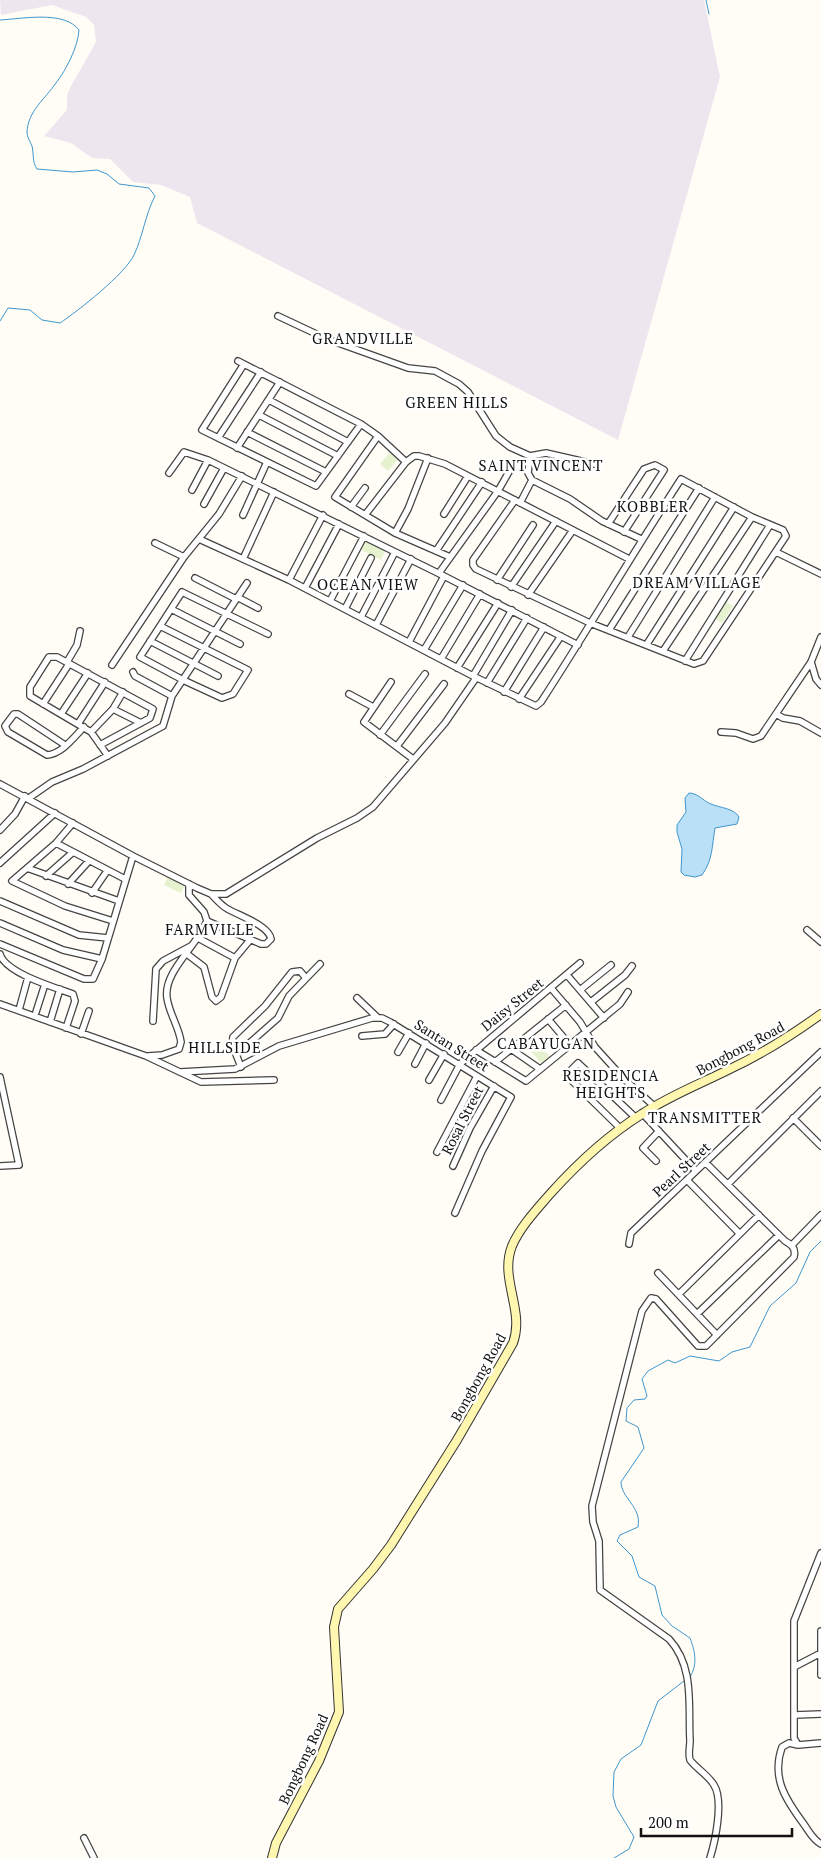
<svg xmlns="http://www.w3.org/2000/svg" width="821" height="1858" font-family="'PT Serif',serif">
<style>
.industrial{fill:#eee6ef}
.pitch{fill:#e6f2cf}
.water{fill:#b9e0f7;stroke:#3f96cf}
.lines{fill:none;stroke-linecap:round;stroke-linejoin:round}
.stream{stroke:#3f96cf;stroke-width:1}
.street-casing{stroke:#444;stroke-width:8}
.secondary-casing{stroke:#333;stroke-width:10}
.street{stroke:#fff;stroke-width:5.5}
.secondary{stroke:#fff6b0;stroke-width:8}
.labels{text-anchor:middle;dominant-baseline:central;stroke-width:5;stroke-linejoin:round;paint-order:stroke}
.street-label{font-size:14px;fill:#111;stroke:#fff}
.neighbourhood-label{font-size:15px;letter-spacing:1px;fill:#111;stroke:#fff}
</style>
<rect width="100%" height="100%" fill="#fffdf5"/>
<path class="industrial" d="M 0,0 L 704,0 L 720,77 L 618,440 L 197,223 L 190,197 L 161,185 L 133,182 L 110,159 L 92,158 L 71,143 L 44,136 L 67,110 L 67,95 L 71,86 L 96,42 L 94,25 L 86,17 L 52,5 L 1,15 Z"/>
<path class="pitch" d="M 391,451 L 399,458 L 388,471 L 380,464 Z
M 365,539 L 386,549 L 381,560 L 360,549 Z
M 725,601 L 733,606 L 722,623 L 714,618 Z
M 168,876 L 185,884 L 181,893 L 164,885 Z
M 536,1041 L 550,1057 L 542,1064 L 528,1048 Z"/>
<path class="water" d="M 689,793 C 698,793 703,801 711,804 C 720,808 734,808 739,817 L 737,824 L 715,828 C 712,845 713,860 702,875 L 695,877 L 684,875 L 681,872 L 682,849 L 677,832 L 677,825 L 686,812 L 685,798 Z"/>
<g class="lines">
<path class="stream" d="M 706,0 L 709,14
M 0,20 C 22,19 64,10 79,30 C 78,47 66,70 56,83 C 45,99 28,111 27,132 C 27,137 30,141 32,146 C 34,154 32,162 37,169 L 73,172 L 97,170 L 107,174 L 119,184 L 149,188 L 155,196 C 145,215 143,236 134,255 C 125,274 78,311 60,323 L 42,320 L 30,310 L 8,308 L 0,321
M 690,1677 C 698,1664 695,1651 690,1638 L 672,1626 L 662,1615 L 655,1586 L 639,1577 L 632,1556 L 617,1541 L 620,1535 L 638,1527 C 642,1507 621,1498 621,1482 L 644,1448 L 638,1427 L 626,1421 L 627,1408 L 634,1400 L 645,1399 L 647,1396 L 642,1379 L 648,1371 L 668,1360 L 675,1363 L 690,1356 L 719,1361 L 732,1352 L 750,1347 L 770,1306 L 796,1283 L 810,1252 L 821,1241
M 614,1858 L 629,1849 L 634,1837 L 616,1807 L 613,1796 L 614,1772 L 621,1759 L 641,1745 L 658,1701 L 684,1681"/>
<defs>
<path id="street" d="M 278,316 L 327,339 L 408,368 L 435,371 L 459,384 L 468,392 L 496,436 L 510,447 L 530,456 L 546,453 L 594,464
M 238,361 L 361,424 L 378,436 L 406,462
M 244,364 L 202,430 L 316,486 L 361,424
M 269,400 L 348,442
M 259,415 L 338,456
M 247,432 L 326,472
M 378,436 L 335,497 L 395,533 L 450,557
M 218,438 L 261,372
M 237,448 L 280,382
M 530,456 L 528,473 L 532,480 L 570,499 L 602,521 L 641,539
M 169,473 L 184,452 L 208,460 L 444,576 L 578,645
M 192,490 L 208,460
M 520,503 L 532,480
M 204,504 L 224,468
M 351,507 L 365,488
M 444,514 L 468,476
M 243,515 L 267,462
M 365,515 L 406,462 L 414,456 L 419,456 L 445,464 L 629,559
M 608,524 L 644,469 L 655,465 L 664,470 L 624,532
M 395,533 L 408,509 L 428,458
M 199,539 L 289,580 L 473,676 L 536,706 L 541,702 C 589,628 633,553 681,479 L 752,517 L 783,530 L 786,536 L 703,661 L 694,664 L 590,623 L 476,569 L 473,565 L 473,560 L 515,500
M 155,543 L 184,557
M 436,551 L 482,482
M 776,552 L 821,574
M 243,559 L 274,492
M 439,573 L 498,491 L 510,470
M 195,578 L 236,599
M 289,580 L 323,515
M 497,580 L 533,525
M 511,587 L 556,521
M 305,588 L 339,524
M 528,595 L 573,530
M 237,597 L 258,608
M 330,601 L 364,536
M 171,609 L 240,644
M 345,609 L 371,558
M 361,617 L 395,552
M 376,625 L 411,559
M 160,626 L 248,670 L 233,694 L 222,698 L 183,680 L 140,657 L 182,592 L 268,634
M 609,630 L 699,488
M 628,637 L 715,497
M 150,641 L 218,676
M 409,642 L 444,576
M 647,644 L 734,507
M 424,650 L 463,585
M 663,651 L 752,517
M 441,659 L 480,594
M 685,661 L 770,525
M 67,662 L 77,645 L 80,631
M 811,662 L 816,679 L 821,685
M 112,665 L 184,557 L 219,514 L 242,476
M 457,668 L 498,603
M 133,672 L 135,676 L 172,696
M 473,676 L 512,610
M 391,682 L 364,722 L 413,759
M 487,683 L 527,618
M 504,692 L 544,627
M 349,694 L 373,707
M 519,699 L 561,636
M 43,704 L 69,664
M 113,709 L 141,723
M 61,714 L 88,673
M 776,714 L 783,718 L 800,721 L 821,733
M 78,724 L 105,682
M 91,732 L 113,709 L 123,692
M 721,732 L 736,733 L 753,739 L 761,736 L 811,662 L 821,637
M 380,735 L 425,674
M 65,745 L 18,714 L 14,714 L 5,726 L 8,732 L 47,755 C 62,754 74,737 84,727
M 100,745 L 150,718 L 153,709 L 57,657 L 49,657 L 30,687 L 30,696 L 91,732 L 108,756
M 397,746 L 444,684
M 0,784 L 133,856 L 197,888 L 211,894 L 226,894 L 317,838 L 357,818 L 373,807 L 445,723 L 476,678
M 29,798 L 52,782 L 83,769 L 163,726 L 172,696 L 247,583
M 73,823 L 56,843 L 12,881 L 65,906 L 113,921
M 0,830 L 15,814 L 25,796
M 56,843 L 125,879
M 0,863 L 55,813
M 27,868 L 119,901
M 46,876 L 72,853
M 68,884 L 89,861
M 92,893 L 107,871
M 0,901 L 79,935 L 108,938
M 207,921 L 261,944 L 266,944 L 271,939 C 269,925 237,915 226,908 C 220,904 216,899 211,894
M 0,923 L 63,950 L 102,959
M 807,930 L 821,942
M 198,938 L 235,958
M 0,944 L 84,979 L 93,979 L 102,959 L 133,856
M 0,954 C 5,973 56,988 73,994 L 75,1001 L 66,1028
M 187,954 L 204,967 L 212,997 L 216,1001 L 221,997 L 235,958 L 250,940
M 567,975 L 604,1018
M 551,988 L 580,1022 L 595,1047 L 624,1079 L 654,1106
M 580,990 L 611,965
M 357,998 L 377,1017
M 591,1002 L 625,975 L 632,966
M 0,1004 L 146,1056 L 201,1082 L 274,1080
M 19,1010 L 28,977
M 36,1012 L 45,984
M 548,1019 L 570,1045
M 153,1021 L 156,969 L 163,961 L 191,946
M 50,1022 L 60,989
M 81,1034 L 89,1011
M 362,1036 L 385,1034 L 394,1024
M 511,1049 L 540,1069
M 476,1050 L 526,1081 L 620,1004 L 628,992
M 398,1052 L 409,1033
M 237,1054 L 278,1018 L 289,996 L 320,964
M 148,1056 L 162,1055 L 179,1049 L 181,1042 C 179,1027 169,1013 167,998 C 163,972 197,946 207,921 L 204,912 L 189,895 L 189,884
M 495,1062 L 566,1005
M 415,1064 L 426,1043
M 241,1067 L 232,1044 L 233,1037 L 265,1006 L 292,972 L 300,971 L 305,977
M 180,1072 L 235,1069 L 279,1046 L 372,1018 L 382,1018 L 390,1022 L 511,1097 L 482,1151 L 455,1213
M 0,1077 L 19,1165 L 0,1166
M 429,1080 L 444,1054
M 441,1100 L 460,1064 L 580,963
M 642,1113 L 696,1171
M 793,1118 L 821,1146
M 621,1129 L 566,1075 L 578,1063 L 636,1118
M 437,1152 L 477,1076
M 656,1161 L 643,1148 L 659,1131
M 706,1163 L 785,1241 C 792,1245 796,1248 794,1257 L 706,1346 L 698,1346 L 656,1299 L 651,1298 L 642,1311 L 592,1506 L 593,1522 L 599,1541 L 600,1590 L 669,1639 C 695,1667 688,1706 690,1741 C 690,1747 688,1753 690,1760 C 697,1769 708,1775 714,1785 C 724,1801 715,1842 710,1858
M 453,1166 L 470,1128 L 494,1086
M 687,1180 L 740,1234
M 728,1184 L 821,1091
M 629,1244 L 631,1233 L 821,1052
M 792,1245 L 821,1215
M 658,1273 L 717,1335
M 679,1294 L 759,1215
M 698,1313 L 779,1235
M 821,1553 L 794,1621 L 794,1738 L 798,1745 L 821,1743
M 821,1631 L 821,1675
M 796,1666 L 821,1653
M 795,1715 L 821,1714
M 798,1745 L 789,1743 L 782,1747 C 771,1778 786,1800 803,1823 C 809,1831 812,1839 821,1844
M 84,1838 L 94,1858"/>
<path id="secondary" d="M 272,1858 L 276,1843 L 319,1761 L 339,1712 L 334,1627 L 338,1609 L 373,1569 L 391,1545 L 457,1440 L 513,1343 C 525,1310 499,1279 512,1246 C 520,1227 537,1209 550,1194 C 577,1164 608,1135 642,1114 C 669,1096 700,1084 730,1069 C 762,1054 792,1035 821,1014"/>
</defs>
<use href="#street" class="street-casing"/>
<use href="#secondary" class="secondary-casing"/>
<use href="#street" class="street"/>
<use href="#secondary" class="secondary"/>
</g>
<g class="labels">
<g class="street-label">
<text transform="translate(512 1004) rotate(-39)">Daisy Street</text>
<text transform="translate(452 1045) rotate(32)">Santan Street</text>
<text transform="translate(740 1048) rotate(-28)">Bongbong Road</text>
<text transform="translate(462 1120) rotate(-63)">Rosal Street</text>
<text transform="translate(681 1169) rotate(-43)">Pearl Street</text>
<text transform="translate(478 1377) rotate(-61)">Bongbong Road</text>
<text transform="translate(303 1759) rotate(-65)">Bongbong Road</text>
</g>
<g class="neighbourhood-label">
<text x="363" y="338">GRANDVILLE</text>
<text x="457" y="402">GREEN HILLS</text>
<text x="541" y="465">SAINT VINCENT</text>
<text x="653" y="506">KOBBLER</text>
<text x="697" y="582">DREAM VILLAGE</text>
<text x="368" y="584">OCEAN VIEW</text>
<text x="210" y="929">FARMVILLE</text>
<text x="546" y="1043">CABAYUGAN</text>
<text x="225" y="1047">HILLSIDE</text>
<text x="611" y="1075">RESIDENCIA<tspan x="611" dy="17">HEIGHTS</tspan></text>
<text x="705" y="1117">TRANSMITTER</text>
</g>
</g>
<path d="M641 1828v8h151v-8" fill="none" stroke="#111111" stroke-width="2.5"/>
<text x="648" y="1828" font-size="15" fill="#111111" stroke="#ffffff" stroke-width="4" paint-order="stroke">200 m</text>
</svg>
